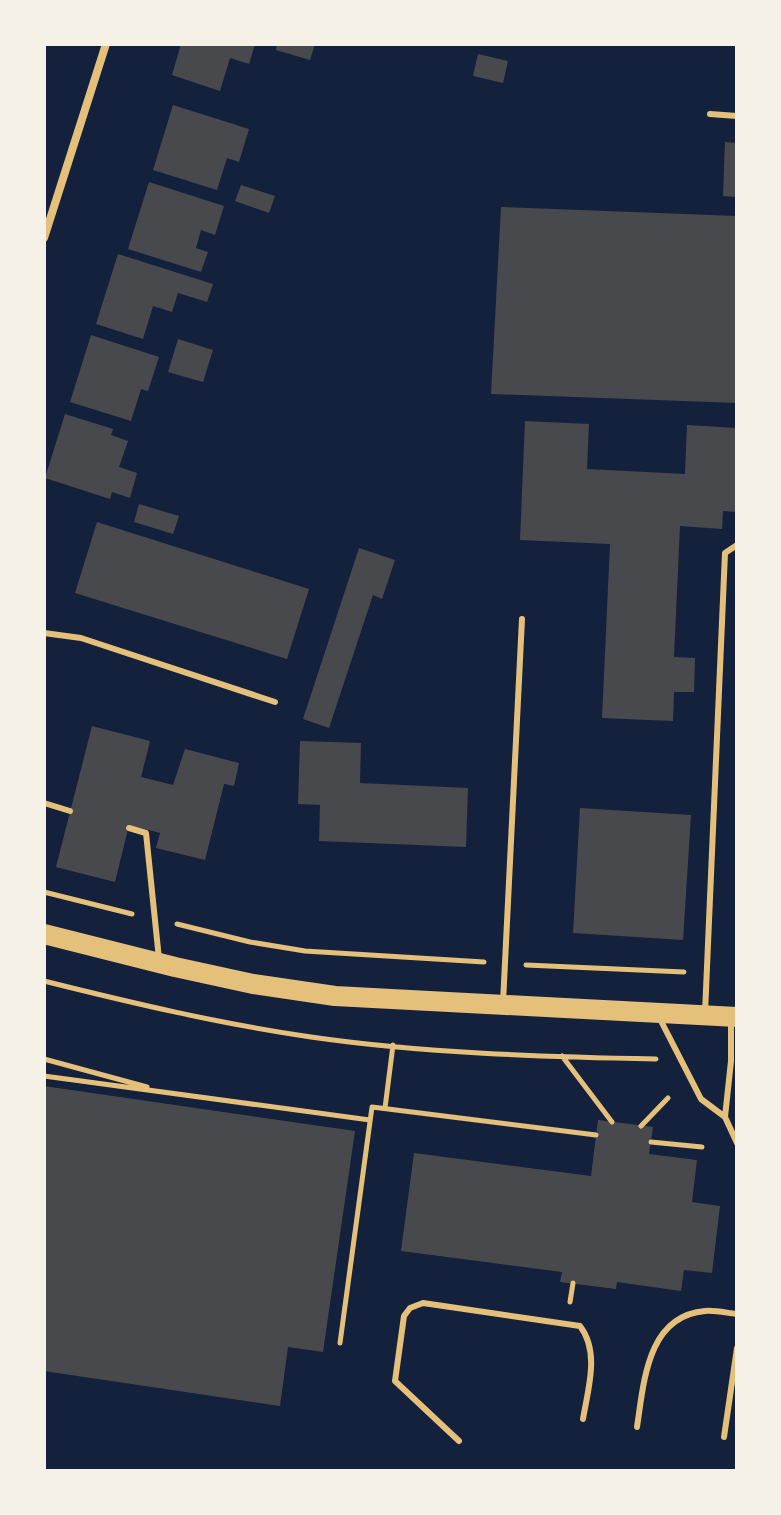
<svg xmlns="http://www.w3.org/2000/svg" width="781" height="1515" font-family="'Source Sans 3',sans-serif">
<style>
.building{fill:#48494c}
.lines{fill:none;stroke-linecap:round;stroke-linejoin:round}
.path{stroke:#e5c07b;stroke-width:5}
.service{stroke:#e5c07b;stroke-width:6}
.minor{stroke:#e5c07b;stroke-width:8}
.primary{stroke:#e5c07b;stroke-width:20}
</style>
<rect width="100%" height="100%" fill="#14213d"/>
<path class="building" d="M 181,44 L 255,44 L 249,64 L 230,58 L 220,91 L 172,75 Z
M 277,44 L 315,44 L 310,60 L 276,50 Z
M 478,54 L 508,61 L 503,83 L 473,76 Z
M 173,105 L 249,129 L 239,162 L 227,158 L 217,190 L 153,170 Z
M 725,142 L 737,143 L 737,197 L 723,196 Z
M 149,182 L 224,206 L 215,235 L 201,230 L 196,248 L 208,252 L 201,272 L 128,249 Z
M 241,185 L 275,196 L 269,213 L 235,201 Z
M 501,207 L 737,216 L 737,403 L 491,394 Z
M 118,254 L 213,284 L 207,302 L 178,293 L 172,312 L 153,306 L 143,339 L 96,324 Z
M 91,335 L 159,357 L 148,391 L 141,389 L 131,421 L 70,402 Z
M 178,339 L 213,350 L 203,382 L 168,372 Z
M 65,414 L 113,429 L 111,435 L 128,441 L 119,467 L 137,473 L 130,498 L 112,492 L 110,499 L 45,478 Z
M 525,421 L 589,424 L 587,469 L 685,474 L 687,425 L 737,428 L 737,512 L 723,511 L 722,529 L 680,526 L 674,657 L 695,658 L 694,692 L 674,692 L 673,721 L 602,718 L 610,544 L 520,540 Z
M 139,504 L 179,516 L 173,534 L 134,522 Z
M 97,522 L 309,589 L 287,659 L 75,593 Z
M 359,548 L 395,560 L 382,599 L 373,595 L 329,728 L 303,719 Z
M 92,726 L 150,741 L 141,777 L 173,785 L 185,749 L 239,763 L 234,786 L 224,784 L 205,860 L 156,848 L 160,833 L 129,825 L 115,882 L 56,867 Z
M 300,741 L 361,743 L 360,783 L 468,788 L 466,847 L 319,841 L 320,805 L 298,804 Z
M 580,808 L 691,815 L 683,940 L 573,933 Z
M 44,1086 L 355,1131 L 323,1352 L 288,1347 L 280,1406 L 44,1371 Z
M 598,1120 L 653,1127 L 649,1154 L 697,1160 L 692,1202 L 720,1206 L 712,1273 L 684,1270 L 681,1291 L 617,1282 L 616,1289 L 560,1282 L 562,1272 L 401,1251 L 414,1153 L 591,1176 Z"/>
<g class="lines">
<path class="path" d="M 44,892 L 132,914
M 177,924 L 250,942 L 305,951 L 484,962
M 526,965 L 684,972
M 44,981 C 132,1003 221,1024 311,1037 C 422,1053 544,1057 656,1059
M 562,1056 L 612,1122
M 44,1059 L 147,1087
M 44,1076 L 370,1120
M 385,1108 L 393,1045
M 641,1126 L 668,1098
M 651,1142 L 702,1147
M 570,1302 L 573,1283
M 340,1343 L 372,1107 L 596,1135"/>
<path class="service" d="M 710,114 L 737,116
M 44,633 L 81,638 L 275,702
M 44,803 L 70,811
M 129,828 L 146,833 L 159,959
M 503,1003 L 522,619
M 705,1013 L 725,553 L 737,545
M 660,1019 L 701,1099 L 725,1117 L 737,1143
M 725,1117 L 731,1061 L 731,1021
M 637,1427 C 644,1382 647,1316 705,1311 C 715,1310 727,1313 737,1314
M 724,1437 L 737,1348
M 459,1441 L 395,1381 L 404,1316 L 410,1308 L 423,1303 L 580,1326 C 600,1352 588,1389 583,1419"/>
<path class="minor" d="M 44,238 L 106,44"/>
<path class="primary" d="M 44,934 L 175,967 L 253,984 L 335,996 L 737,1017"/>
</g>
<rect width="781" height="1515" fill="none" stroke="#f6f1e7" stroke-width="92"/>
</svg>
